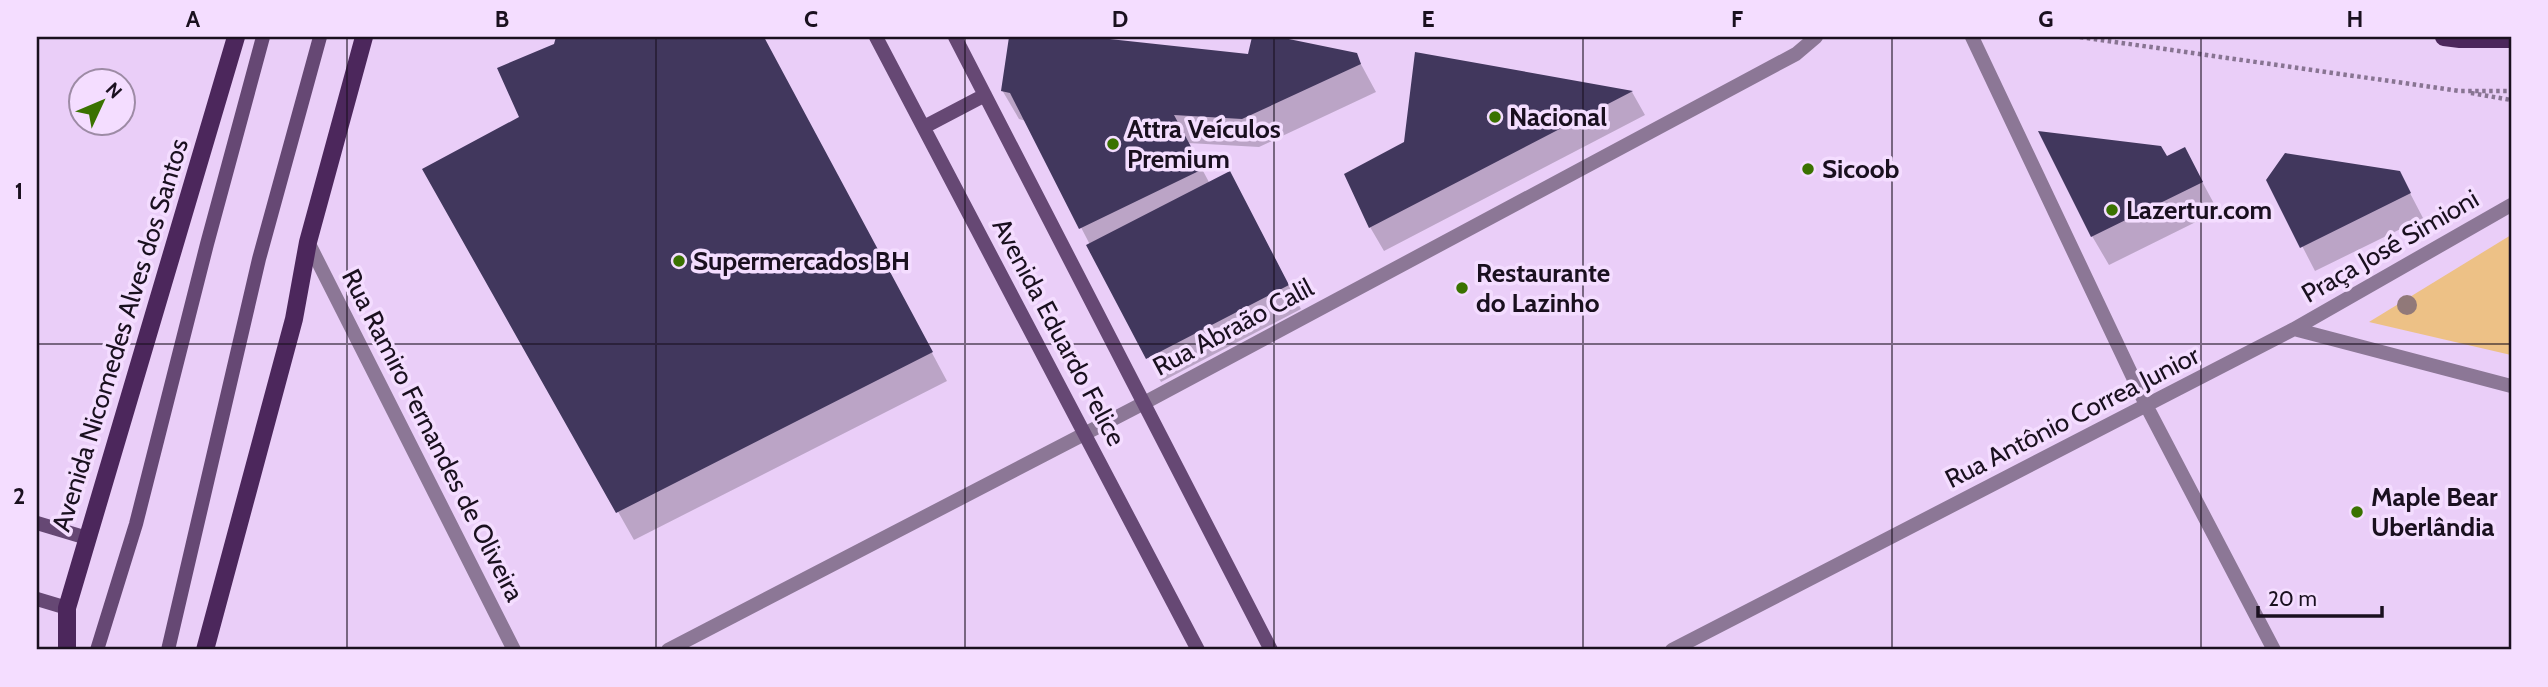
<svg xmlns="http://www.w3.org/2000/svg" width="2548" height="687" font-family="Cabin,sans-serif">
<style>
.green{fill:#edc186}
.shadow{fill:#0003}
.building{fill:#41375d}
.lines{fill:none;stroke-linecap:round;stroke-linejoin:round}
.path{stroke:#887492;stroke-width:4.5;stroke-dasharray:3.5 3.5;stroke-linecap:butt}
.street{stroke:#8c7796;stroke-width:14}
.secondary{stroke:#664874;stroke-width:14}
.primary{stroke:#4c275c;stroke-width:18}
.tree{fill:#917979}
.grid{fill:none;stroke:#1a101f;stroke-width:2;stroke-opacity:0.55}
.poi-dot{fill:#3a7200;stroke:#f4ddff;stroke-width:2.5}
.labels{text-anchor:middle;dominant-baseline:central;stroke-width:7;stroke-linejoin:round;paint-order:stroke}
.poi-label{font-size:26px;font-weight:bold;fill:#1a101f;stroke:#f4ddff;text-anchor:start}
.street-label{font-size:26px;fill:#1a101f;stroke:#f4ddff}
.neatline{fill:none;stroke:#1a101f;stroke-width:2.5}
.grid-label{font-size:23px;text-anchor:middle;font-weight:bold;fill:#1a101f}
</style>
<rect width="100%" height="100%" fill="#eacef8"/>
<path class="green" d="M 2511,235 L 2511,355 L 2369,322 Z"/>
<path class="shadow" d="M 558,37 L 763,37 L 947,381 L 634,540 L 425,170 L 521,118 Z
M 1011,37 L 1075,37 L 1250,56 L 1254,37 L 1270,37 L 1356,55 L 1376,92 L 1259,147 L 1188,143 L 1210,184 L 1243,198 L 1301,309 L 1161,382 L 1026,121 L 1019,119 L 1002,90 Z
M 1416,54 L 1632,92 L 1645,115 L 1384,251 L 1370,227 L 1405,143 Z
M 2185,150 L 2218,211 L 2109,265 L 2092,236 L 2167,159 Z
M 2399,172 L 2423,218 L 2315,271 L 2268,180 Z"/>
<path class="building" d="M 556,37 L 764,37 L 933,352 L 616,513 L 422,169 L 519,117 L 497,68 L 554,44 Z
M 1009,37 L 1091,37 L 1248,54 L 1252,37 L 1279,37 L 1357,53 L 1361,64 L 1242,119 L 1174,115 L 1203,169 L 1079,229 L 1010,93 L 1001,91 Z
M 1415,52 L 1633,91 L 1369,228 L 1344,174 L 1404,142 Z
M 2038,131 L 2161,146 L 2167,156 L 2185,147 L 2203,182 L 2091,237 Z
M 2285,153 L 2400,171 L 2411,193 L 2300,248 L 2266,180 Z
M 1230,171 L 1289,285 L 1146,359 L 1086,245 Z"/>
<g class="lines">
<path class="path" d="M 2080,37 L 2460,91 L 2511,91
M 2471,93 L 2511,100"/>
<path class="street" d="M 1972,37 L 2147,407 L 2274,650
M 308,242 L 514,650
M 2294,329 L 2511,205
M 668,650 L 1144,403 L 1796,54 L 1816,37
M 1672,650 L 2294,329 L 2511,386"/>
<path class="secondary" d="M 876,37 L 1198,650
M 955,37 L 1271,650
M 924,127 L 985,95
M 37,523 L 87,538
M 37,599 L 67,608
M 97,650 L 136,524 L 207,244 L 263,37
M 168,650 L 259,259 L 320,37"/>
<path class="primary" d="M 2444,37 L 2460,39 L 2511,39
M 67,650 L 67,608 L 236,37
M 205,650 L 294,319 L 308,242 L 364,37"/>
</g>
<circle class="tree" cx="2407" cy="305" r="10"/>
<path class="grid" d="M 347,37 L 347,650M 656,37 L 656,650M 965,37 L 965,650M 1274,37 L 1274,650M 1583,37 L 1583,650M 1892,37 L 1892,650M 2201,37 L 2201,650M 37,344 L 2511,344"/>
<g class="poi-dot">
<circle cx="1495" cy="117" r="7"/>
<circle cx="1113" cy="144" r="7"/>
<circle cx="1808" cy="169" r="7"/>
<circle cx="2112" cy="210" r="7"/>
<circle cx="679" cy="261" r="7"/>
<circle cx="1462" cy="288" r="7"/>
<circle cx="2357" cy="512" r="7"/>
</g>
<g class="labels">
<g class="poi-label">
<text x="1509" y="117">Nacional</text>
<text x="1127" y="129">Attra Veículos<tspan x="1127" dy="30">Premium</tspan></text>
<text x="1822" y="169">Sicoob</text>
<text x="2126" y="210">Lazertur.com</text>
<text x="693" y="261">Supermercados BH</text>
<text x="1476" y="273">Restaurante<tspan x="1476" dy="30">do Lazinho</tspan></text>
<text x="2371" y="497">Maple Bear<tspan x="2371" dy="30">Uberlândia</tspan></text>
</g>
<g class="street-label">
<text transform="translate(2390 246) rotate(-30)">Praça José Simioni</text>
<text transform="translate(1233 327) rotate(-28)">Rua Abraão Calil</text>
<text transform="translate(1059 332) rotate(62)">Avenida Eduardo Felice</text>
<text transform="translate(120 335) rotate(-73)">Avenida Nicomedes Alves dos Santos</text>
<text transform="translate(2072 417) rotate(-27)">Rua Antônio Correa Junior</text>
<text transform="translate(433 435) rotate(63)">Rua Ramiro Fernandes de Oliveira</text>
</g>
</g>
<rect width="2548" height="687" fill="none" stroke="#f4ddff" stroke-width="77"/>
<g transform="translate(102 102) rotate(46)"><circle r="33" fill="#f4ddff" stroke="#9d8ba5" stroke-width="2"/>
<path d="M0-5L12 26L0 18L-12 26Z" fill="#3a7200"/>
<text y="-10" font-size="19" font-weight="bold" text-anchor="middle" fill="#1a101f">N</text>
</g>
<path d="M2258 606v10h124v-10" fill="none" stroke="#1a101f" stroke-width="3.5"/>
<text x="2268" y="606" font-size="21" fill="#1a101f" stroke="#f4ddff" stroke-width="5" paint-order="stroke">20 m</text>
<rect x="38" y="38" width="2472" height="610" class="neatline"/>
<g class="grid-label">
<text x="193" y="27">A</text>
<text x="502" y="27">B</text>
<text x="811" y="27">C</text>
<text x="1120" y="27">D</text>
<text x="1428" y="27">E</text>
<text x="1737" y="27">F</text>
<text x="2046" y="27">G</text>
<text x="2355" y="27">H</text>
<text x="19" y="199">1</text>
<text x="19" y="504">2</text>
</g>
</svg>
